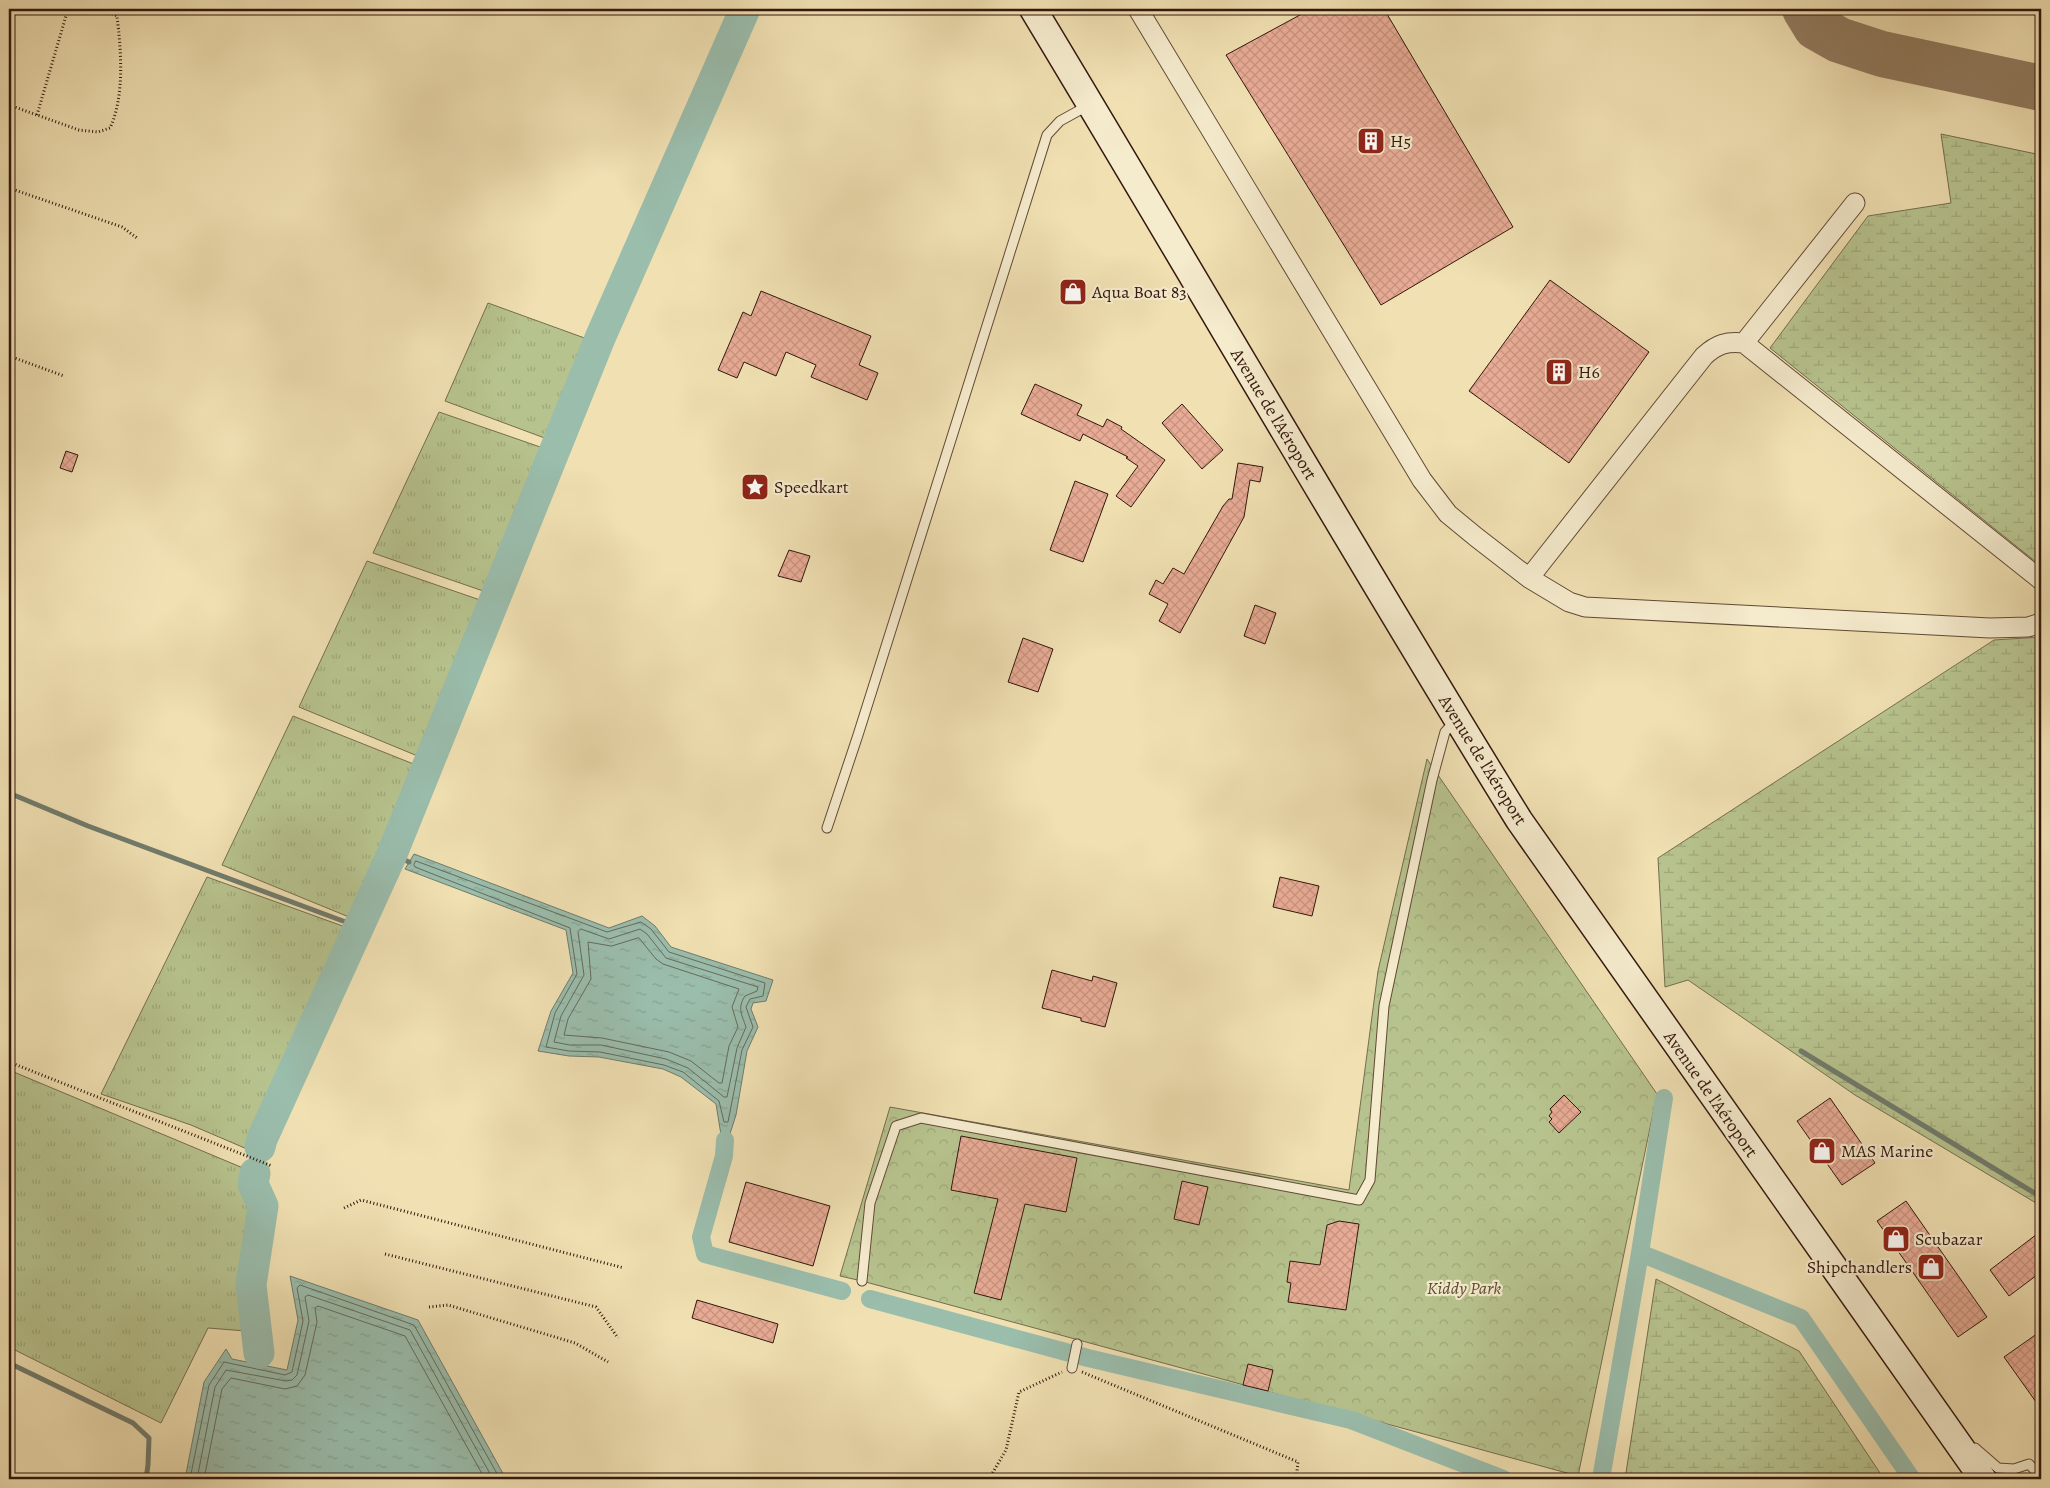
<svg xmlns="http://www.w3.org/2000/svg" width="2050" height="1488" font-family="Alegreya,serif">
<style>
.grass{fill:url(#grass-tufts);stroke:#756d4e}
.forest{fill:url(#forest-crowns);stroke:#756d4e}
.wetland{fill:url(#wetland-marsh);stroke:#756d4e}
.water{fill:url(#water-ripples);stroke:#717b6c}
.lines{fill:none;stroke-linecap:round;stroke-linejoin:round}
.shore{stroke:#666a5c;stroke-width:1}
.stream{stroke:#717b6c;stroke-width:5}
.canal{stroke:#9abdac;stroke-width:18}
.river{stroke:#9abdac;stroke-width:31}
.taxiway{stroke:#927c60;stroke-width:46}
.building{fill:url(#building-cross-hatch);stroke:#33170d}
.service-casing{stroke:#624936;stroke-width:11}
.minor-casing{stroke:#624936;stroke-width:21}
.secondary-casing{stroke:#33170d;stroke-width:29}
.path{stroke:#33170d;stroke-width:3;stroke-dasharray:1 2.5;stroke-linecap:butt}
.service{stroke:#f5ebcd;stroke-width:9}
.minor{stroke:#f5ebcd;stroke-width:19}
.secondary{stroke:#f5ebcd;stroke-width:26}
.labels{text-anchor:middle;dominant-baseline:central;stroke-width:4.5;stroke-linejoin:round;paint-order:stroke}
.poi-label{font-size:18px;fill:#33170d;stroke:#f5ebcd;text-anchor:start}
.street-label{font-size:18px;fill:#33170d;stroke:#f5ebcd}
.park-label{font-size:18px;font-style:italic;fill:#5b4b34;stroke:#f5ebcd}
</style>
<defs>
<pattern id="grass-tufts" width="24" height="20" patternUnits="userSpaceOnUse" patternTransform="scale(1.25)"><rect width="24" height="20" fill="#b7c38e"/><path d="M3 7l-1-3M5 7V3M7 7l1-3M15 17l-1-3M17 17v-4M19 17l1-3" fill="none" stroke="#9ea779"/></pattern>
<pattern id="forest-crowns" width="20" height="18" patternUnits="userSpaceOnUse" patternTransform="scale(1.25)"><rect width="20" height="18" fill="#b7c38e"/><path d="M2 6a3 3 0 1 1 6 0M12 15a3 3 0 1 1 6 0" fill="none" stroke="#9ea779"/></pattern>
<pattern id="wetland-marsh" width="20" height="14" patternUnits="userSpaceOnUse" patternTransform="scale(1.25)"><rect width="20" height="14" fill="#b7c38e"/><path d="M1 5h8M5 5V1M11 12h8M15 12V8" fill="none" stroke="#9ea779"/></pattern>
<pattern id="water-ripples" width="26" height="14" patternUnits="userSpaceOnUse" patternTransform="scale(1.25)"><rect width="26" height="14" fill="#9abdac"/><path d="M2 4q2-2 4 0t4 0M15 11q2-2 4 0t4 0" fill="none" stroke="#85a293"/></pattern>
<pattern id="building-cross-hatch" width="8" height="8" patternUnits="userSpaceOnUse" patternTransform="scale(1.25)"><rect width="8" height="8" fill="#e8ab95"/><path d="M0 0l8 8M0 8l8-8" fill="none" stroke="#c7927f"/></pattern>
</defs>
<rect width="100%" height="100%" fill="#f0e0b2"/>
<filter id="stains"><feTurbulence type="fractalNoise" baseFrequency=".004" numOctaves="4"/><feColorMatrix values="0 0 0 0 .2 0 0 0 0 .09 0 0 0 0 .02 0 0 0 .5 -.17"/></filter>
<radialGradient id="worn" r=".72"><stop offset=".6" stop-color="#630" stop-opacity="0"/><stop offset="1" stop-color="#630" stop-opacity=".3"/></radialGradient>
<path class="grass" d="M 488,303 L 590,340 L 550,440 L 445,401 Z
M 439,412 L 546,449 L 489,593 L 373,553 Z
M 367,561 L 483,601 L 420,757 L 299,707 Z
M 293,716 L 416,765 L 349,917 L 222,865 Z
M 207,877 L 351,929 L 310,1016 L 254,1152 L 191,1125 L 101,1094 Z
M 9,1070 L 255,1173 L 246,1331 L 208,1328 L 161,1423 L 9,1347 Z"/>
<path class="forest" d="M 1427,759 L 1657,1094 L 1578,1476 L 862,1281 L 840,1276 L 890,1107 L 1349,1190 L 1378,971 Z"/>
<path class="wetland" d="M 1941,134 L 2041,155 L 2041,566 L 1770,348 L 1868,216 L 1951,203 Z
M 2041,637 L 2041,1206 L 1855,1095 L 1688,980 L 1665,987 L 1658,858 L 1994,640 Z
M 1656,1279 L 1799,1351 L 1884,1479 L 1625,1479 Z"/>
<path class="water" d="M 414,854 L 609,928 L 642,916 L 655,926 L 671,947 L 773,980 L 766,1001 L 753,1003 L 751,1009 L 758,1027 L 747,1051 L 736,1115 L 728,1140 L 722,1141 L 716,1104 L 681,1077 L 663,1069 L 599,1057 L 569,1056 L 538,1051 L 551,1011 L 573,973 L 566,930 L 405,869 Z
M 290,1276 L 418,1320 L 506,1479 L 185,1479 L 204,1382 L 226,1349 L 232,1359 L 287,1370 L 298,1320 Z"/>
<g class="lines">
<path class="shore" d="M 416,861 L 607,932 L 641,922 L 651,929 L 669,952 L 765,983 L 763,996 L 750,999 L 746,1007 L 753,1027 L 742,1050 L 728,1122 L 724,1122 L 719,1101 L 683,1072 L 664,1065 L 600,1052 L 569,1051 L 546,1047 L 555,1013 L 577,974 L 570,928 L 415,867 L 414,865 Z
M 581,929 L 609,939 L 640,929 L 647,934 L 666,958 L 758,987 L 757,991 L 745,996 C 737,1008 742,1015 746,1027 L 737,1048 L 727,1097 L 724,1097 L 688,1068 L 666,1059 L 601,1045 L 570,1045 L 554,1042 L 561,1016 L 584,975 L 578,932 Z
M 639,938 L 656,959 L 663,964 L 739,989 L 732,1007 L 738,1027 L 729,1046 L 722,1083 L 719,1083 L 691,1061 L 669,1052 L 602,1038 L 564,1035 L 568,1019 L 591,979 L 588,942 L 611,946 Z
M 190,1479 L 209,1385 L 224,1362 L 285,1375 L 292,1372 L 303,1321 L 297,1288 L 300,1285 L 414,1325 L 500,1479
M 197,1479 L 215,1387 L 226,1370 L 286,1381 L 292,1380 L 297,1375 L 309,1321 L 305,1297 L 308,1295 L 410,1330 L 493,1479
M 204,1479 L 222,1389 L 231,1378 L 285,1389 L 297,1386 L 305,1375 L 317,1322 L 315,1308 L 318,1306 L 405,1336 L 485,1479"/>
<path class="stream" d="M 9,793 L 88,826 L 359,927
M 392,854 L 409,862
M 1801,1051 L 2041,1197
M 9,1363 L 133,1423 L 149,1438 L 148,1465 L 146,1479"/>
<path class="canal" d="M 725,1140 L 724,1156 L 701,1237 L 705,1254 L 842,1291
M 1640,1253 L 1801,1318 L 1912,1479
M 870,1299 L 1088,1358 L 1351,1420 L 1503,1479
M 1601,1479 L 1640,1253 L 1664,1098"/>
<path class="river" d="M 260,1147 L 262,1139 L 392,854 L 600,338 L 745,9
M 255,1173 L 253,1184 L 263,1206 L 251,1285 L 259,1353"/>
<path class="taxiway" d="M 1805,9 L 1816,27 L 1839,40 L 1882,54 L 2041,88"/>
</g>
<path class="building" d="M 1311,9 L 1384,9 L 1513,227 L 1381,305 L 1226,55 Z
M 1550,280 L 1649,352 L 1569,463 L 1469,391 Z
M 761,291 L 871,336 L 859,365 L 878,373 L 867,400 L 811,377 L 816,365 L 786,352 L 776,376 L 744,362 L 737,378 L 718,370 L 743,312 L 751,316 Z
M 1035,384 L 1082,405 L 1077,415 L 1103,427 L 1107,419 L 1122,427 L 1121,429 L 1165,460 L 1131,507 L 1116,496 L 1138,466 L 1126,458 L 1128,457 L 1083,434 L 1080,441 L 1021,414 Z
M 1182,404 L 1223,450 L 1202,469 L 1162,423 Z
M 66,451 L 78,455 L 72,472 L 60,468 Z
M 1238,463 L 1263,467 L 1260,482 L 1250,480 L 1244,517 L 1180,633 L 1159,621 L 1168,604 L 1149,594 L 1156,580 L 1163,584 L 1173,568 L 1184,574 L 1223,506 L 1229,499 L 1232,499 Z
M 1075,481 L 1108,494 L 1083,562 L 1050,550 Z
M 789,550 L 810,556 L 801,582 L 778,576 Z
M 1255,605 L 1276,613 L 1265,644 L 1244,636 Z
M 1023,638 L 1053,649 L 1038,692 L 1008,682 Z
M 1280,877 L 1319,886 L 1312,916 L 1273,907 Z
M 1052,970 L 1092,981 L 1093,976 L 1117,983 L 1105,1027 L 1081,1021 L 1081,1018 L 1042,1008 Z
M 1564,1095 L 1581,1112 L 1559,1133 L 1549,1122 L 1552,1119 L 1549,1116 L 1552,1112 L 1550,1109 Z
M 1830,1098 L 1875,1163 L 1842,1185 L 1797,1121 Z
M 961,1136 L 1077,1158 L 1066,1212 L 1025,1204 L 1001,1300 L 974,1293 L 998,1199 L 951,1190 Z
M 1182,1181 L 1208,1187 L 1199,1225 L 1174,1219 Z
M 746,1182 L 830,1206 L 813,1266 L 729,1242 Z
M 1906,1201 L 1987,1317 L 1958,1337 L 1877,1221 Z
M 1339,1221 L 1359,1224 L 1346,1310 L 1288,1302 L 1291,1283 L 1287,1282 L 1290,1261 L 1320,1265 L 1327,1225 Z
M 2041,1231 L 2041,1272 L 2009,1296 L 1990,1270 Z
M 697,1300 L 778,1324 L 773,1343 L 692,1318 Z
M 2041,1331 L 2041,1409 L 2004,1357 Z
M 1248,1364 L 1273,1370 L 1268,1391 L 1243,1385 Z"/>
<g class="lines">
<defs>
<path id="service" d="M 827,828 L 858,735 L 1047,135 L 1060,121 L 1089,105
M 862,1281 L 870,1203 L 896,1126 L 921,1118 L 1359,1200 L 1370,1180 L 1384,1006 L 1432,780 L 1445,732 L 1455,721
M 1072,1368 L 1077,1344
M 1975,1448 L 1998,1468 L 2014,1469 L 2029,1464 L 2041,1477"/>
<path id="minor" d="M 1138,9 L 1422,480 L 1448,514 L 1476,537 L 1529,578 L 1569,602 L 1585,607 L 1990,628 L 2028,627 L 2041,623
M 1744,343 L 1855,203
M 1529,578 L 1704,356 C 1717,344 1727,341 1744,343 L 2041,580"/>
<path id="secondary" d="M 1033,9 C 1196,279 1353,552 1519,820 L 1983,1479"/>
</defs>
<use href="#service" class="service-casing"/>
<use href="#minor" class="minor-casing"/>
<use href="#secondary" class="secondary-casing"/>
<path class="path" d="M 9,105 L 79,130 L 98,132 L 110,128 C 125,96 121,50 117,16 L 101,9
M 37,115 L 68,9
M 9,188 L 122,227 L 137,238
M 9,356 L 64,376
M 9,1062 L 272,1166
M 344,1208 L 361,1200 L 624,1268
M 385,1254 L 596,1307 L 618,1338
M 429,1307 L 448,1305 L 575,1343 L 608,1362
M 1082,1372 L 1298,1462 L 1296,1479
M 989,1479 L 1006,1450 L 1019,1392 L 1062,1372"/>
<use href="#service" class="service"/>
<use href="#minor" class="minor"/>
<use href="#secondary" class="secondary"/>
</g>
<defs>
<symbol id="building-square" viewBox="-11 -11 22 22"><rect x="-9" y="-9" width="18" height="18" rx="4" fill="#8f2418" stroke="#f5ebcd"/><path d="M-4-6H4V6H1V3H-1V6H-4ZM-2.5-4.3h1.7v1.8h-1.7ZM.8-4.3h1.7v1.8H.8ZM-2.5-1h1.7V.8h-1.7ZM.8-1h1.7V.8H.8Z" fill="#fff"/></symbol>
<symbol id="shop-square" viewBox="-11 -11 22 22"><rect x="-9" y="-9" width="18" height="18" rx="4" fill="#8f2418" stroke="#f5ebcd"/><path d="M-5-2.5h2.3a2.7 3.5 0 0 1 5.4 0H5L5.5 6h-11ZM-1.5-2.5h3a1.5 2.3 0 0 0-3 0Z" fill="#fff"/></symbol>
<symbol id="sight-square" viewBox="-11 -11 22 22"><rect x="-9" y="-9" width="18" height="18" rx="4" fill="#8f2418" stroke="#f5ebcd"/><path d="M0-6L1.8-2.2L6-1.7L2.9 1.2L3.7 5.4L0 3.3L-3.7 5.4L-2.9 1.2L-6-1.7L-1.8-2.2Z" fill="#fff"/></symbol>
</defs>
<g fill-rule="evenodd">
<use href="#building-square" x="1355" y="125" width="32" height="32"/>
<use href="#shop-square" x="1057" y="276" width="32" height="32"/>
<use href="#building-square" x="1543" y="356" width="32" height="32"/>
<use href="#sight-square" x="739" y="471" width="32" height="32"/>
<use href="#shop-square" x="1806" y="1135" width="32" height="32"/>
<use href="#shop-square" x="1880" y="1223" width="32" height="32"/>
<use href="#shop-square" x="1915" y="1251" width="32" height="32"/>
</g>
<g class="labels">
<g class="poi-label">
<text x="1390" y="141">H5</text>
<text x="1092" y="292">Aqua Boat 83</text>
<text x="1578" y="372">H6</text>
<text x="774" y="487">Speedkart</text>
<text x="1841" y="1151">MAS Marine</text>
<text x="1915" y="1239">Scubazar</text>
<text x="1912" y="1267" text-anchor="end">Shipchandlers</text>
</g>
<g class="street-label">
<text transform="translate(1274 414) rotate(59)">Avenue de l'Aéroport</text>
<text transform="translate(1483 760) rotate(58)">Avenue de l'Aéroport</text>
<text transform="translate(1711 1094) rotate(55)">Avenue de l'Aéroport</text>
</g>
<g class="park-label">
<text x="1464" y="1288">Kiddy Park</text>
</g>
</g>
<rect width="2050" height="1488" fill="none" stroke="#f0e0b2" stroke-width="30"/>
<rect x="10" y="10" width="2030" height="1468" fill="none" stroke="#33170d" stroke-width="2.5"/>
<rect x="15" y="15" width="2020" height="1458" fill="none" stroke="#33170d"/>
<rect width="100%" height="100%" filter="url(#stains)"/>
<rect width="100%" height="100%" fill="url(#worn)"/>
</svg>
